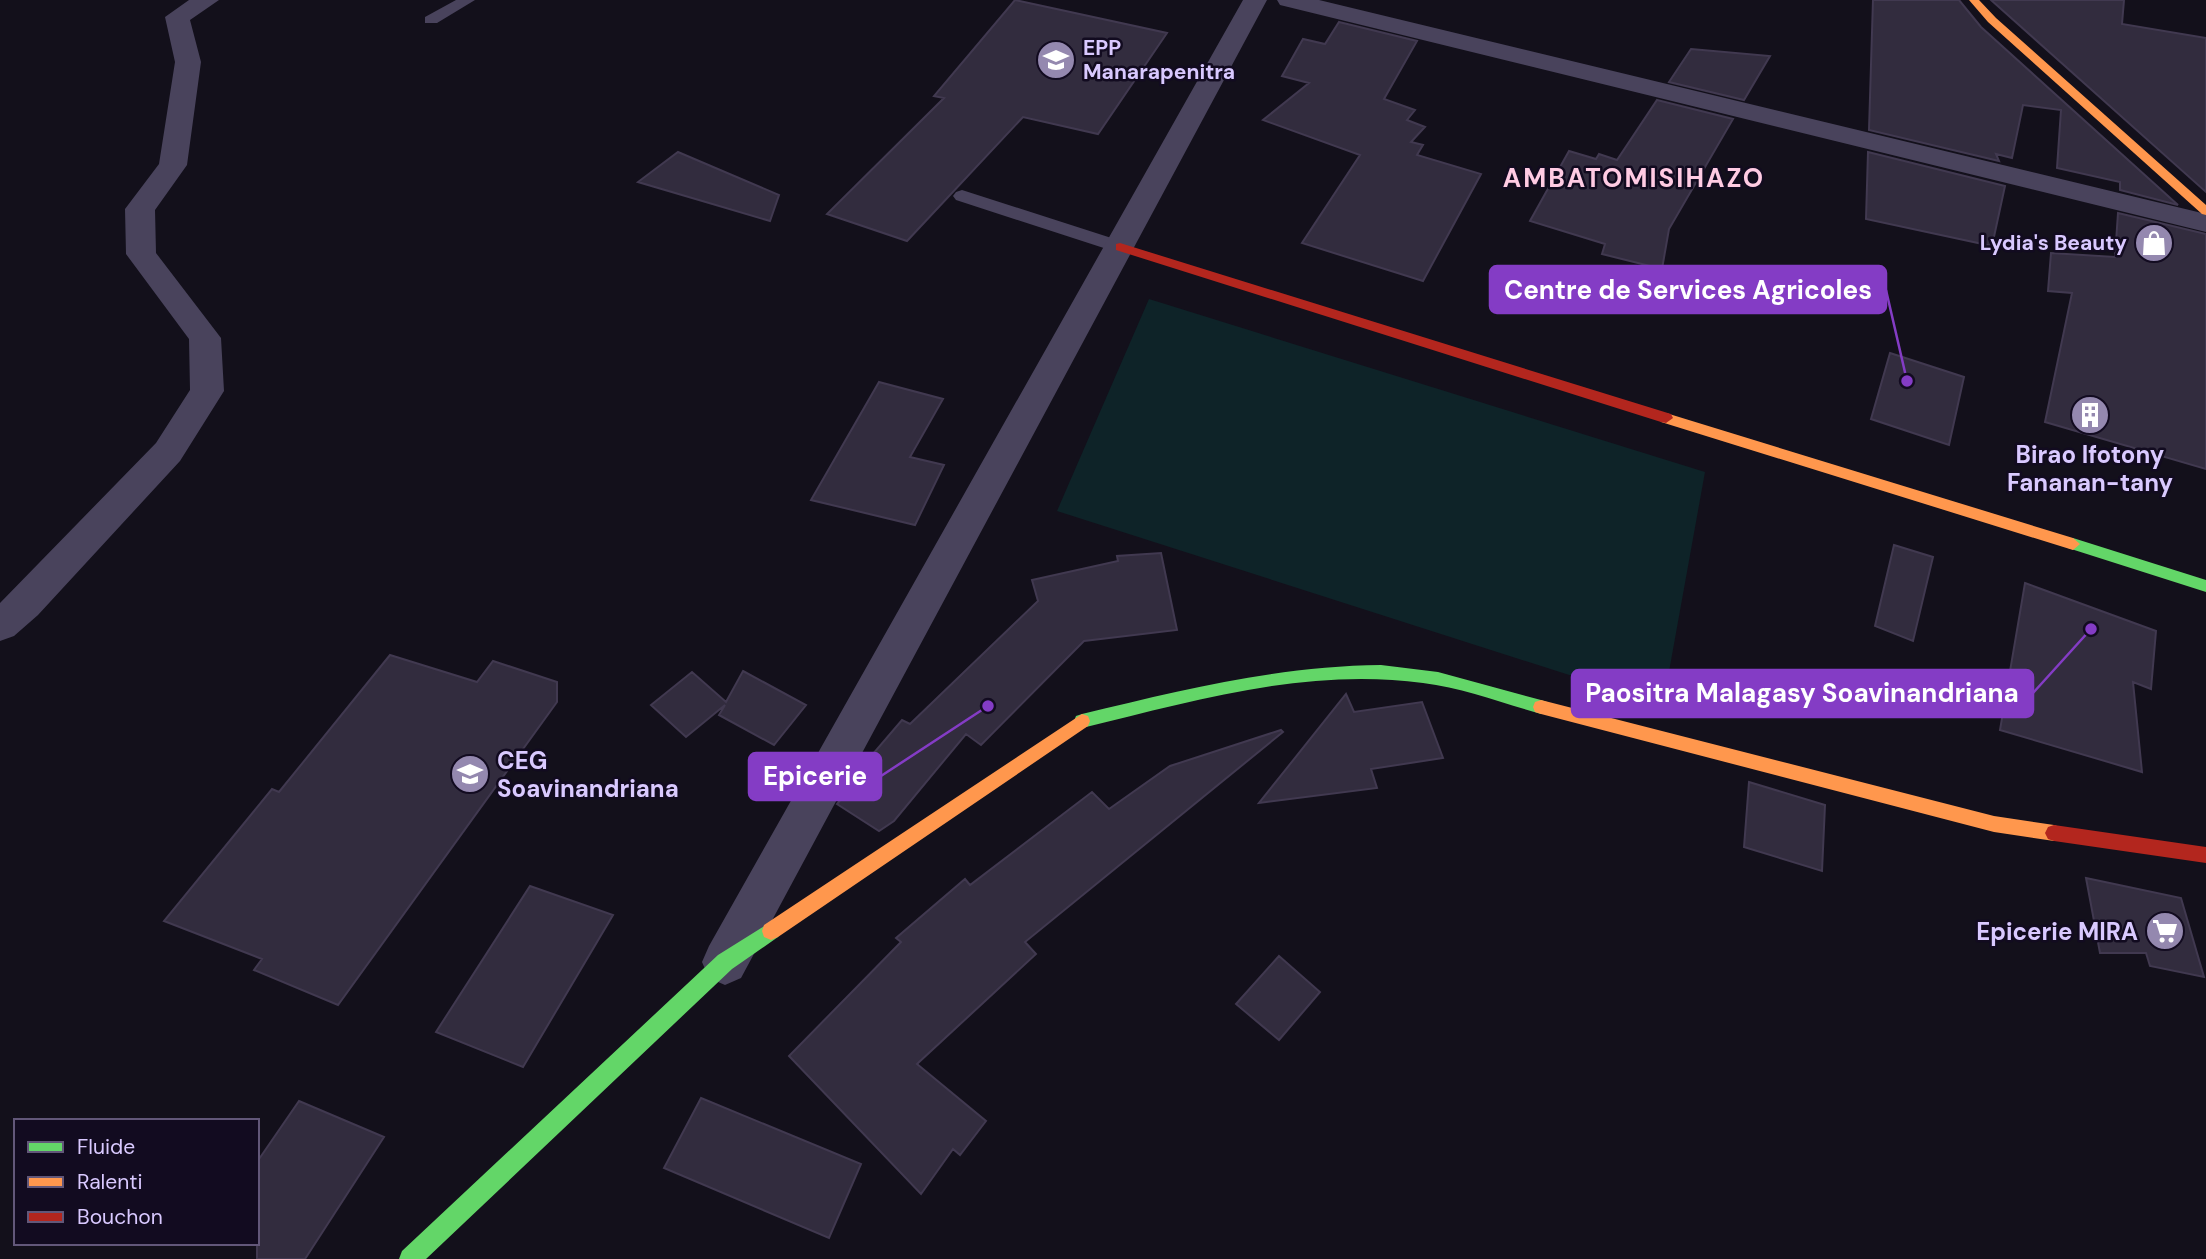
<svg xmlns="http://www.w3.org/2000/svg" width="2206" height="1259" font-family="'DM Sans',sans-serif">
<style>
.green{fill:#0e2328}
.building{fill:#322c3e;stroke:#413950;stroke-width:2}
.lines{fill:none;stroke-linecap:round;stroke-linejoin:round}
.lane{fill:#49435c;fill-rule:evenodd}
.street{fill:#49435c;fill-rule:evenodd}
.fast{fill:#63d668;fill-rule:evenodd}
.slow{fill:#ff974d;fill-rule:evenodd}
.jam{fill:#b3261e;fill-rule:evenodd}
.labels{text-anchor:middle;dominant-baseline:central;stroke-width:5;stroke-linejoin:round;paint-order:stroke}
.far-poi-label{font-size:21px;font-weight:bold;fill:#d9c9ff;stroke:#120b20;text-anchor:start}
.poi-label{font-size:24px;font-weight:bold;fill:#d9c9ff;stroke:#120b20}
.far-district-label{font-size:26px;font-weight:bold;letter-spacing:2px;fill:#ffcbe3;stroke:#120b20}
.leader{fill:none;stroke:#843cc5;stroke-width:2.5}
.callout-dot{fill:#843cc5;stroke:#120b20;stroke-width:2.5}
.callout{fill:#843cc5;stroke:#843cc5;stroke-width:2.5}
.callout-label{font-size:26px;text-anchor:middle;font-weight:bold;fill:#fff}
</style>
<rect width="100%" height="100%" fill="#13101b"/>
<path class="green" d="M 1149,299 L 1705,472 L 1663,705 L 1057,511 Z"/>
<path class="building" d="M 1015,0 L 1167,33 L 1098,134 L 1023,117 L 907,241 L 827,214 L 944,98 L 934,96 Z
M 1873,0 L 1959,0 L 1981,27 L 2178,205 L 2120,190 L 2120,182 L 2057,168 L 2061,110 L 2023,105 L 2012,158 L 1996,154 L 1999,161 L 1869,130 Z
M 1991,0 L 2124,0 L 2122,24 L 2206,38 L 2206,192 Z
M 1339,22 L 1417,41 L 1384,99 L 1415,110 L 1407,120 L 1425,127 L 1411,142 L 1423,145 L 1417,155 L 1481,174 L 1423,281 L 1302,243 L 1360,155 L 1263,120 L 1309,83 L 1282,76 L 1303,39 L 1325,44 Z
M 1691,49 L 1770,56 L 1744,100 L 1669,82 Z
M 1657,100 L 1733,119 L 1669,229 L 1662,269 L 1602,254 L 1605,244 L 1530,221 L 1569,151 L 1596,159 L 1599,154 L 1617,160 Z
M 678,152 L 779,195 L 770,221 L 638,182 Z
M 1868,152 L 2005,186 L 1992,246 L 1866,219 Z
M 2118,213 L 2206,234 L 2206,469 L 2045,422 L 2072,293 L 2048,291 L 2051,253 L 2115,257 Z
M 1890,353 L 1964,377 L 1949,445 L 1871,419 Z
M 879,382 L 943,399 L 910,457 L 944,465 L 915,525 L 811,500 Z
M 1894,545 L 1933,557 L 1913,641 L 1875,626 Z
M 1161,553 L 1177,630 L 1084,641 L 981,745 L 966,734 L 894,821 L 879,831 L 837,804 L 875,757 L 872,755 L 902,720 L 910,724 L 1038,601 L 1032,580 L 1118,561 L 1117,556 Z
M 2025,583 L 2156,631 L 2151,689 L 2133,682 L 2142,772 L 2000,730 Z
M 390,655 L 477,682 L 493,661 L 557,682 L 557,702 L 338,1005 L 254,970 L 262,959 L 164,921 L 272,789 L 279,792 Z
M 743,671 L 806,705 L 774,745 L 719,715 L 725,705 L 686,737 L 651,705 L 692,672 L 726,702 Z
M 1346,694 L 1354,712 L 1422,702 L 1443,758 L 1371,769 L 1377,788 L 1259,803 Z
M 1281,730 L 1283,732 L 1025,942 L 1036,954 L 917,1064 L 986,1121 L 960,1155 L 953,1149 L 921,1194 L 789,1056 L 901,942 L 896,938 L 965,879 L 970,885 L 1092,792 L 1109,809 L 1170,766 Z
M 1749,782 L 1825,805 L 1822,871 L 1744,847 Z
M 2086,878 L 2181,898 L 2204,977 L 2150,966 L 2146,953 L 2100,953 Z
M 530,886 L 613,915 L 523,1067 L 436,1032 Z
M 1279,956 L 1320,992 L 1279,1040 L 1236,1004 Z
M 701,1098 L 861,1164 L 829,1238 L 664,1168 Z
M 299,1101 L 384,1137 L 305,1259 L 257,1259 L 257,1162 Z"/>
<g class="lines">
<path class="lane" d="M 456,0 L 475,0 L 437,23 L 425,23 L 425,17 Z
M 962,190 L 1127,243 L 1130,247 L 1120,253 L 1113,251 L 956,200 L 953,196 L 956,192 Z"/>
<path class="street" d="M 189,0 L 219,0 L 190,20 L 201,62 L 187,165 L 155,210 L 156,253 L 221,338 L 224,391 L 180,461 L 38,615 L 14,636 L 0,641 L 0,603 L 156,443 L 190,390 L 189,339 L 126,254 L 125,209 L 159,164 L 175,62 L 165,17 Z
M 1243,0 L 1267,0 L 741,978 L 725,985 L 709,978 L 702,962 L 709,946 Z
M 1277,0 L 1319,0 L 2206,214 L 2206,232 L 1280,5 Z"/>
<path class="fast" d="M 2073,538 L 2206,580 L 2206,592 L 2068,548 L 2066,544 L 2068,540 Z
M 1381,665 L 1438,672 L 1541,700 L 1547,702 L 1549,707 L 1547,712 L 1541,714 C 1502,703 1463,688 1423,683 C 1308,667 1193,701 1082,728 L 1076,726 L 1074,721 L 1076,716 L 1082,714 C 1181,690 1278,666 1381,665 Z
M 771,922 L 778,925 L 780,931 L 778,937 L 732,969 L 426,1259 L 399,1259 L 402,1251 L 718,955 Z"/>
<path class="slow" d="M 1969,0 L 1979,0 L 1996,18 L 2206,205 L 2206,215 L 2202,214 L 1988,22 Z
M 1666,413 L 2073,538 L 2080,544 L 2073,550 L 1661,422 L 1659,418 L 1661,414 Z
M 1541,700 L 1994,816 L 2054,825 L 2060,827 L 2063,833 L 2060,839 L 2054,841 L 1994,832 L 1541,714 L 1535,712 L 1533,707 L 1535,702 Z
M 1082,714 L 1088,716 L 1090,721 L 1088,726 L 778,937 L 771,940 L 764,937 L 762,931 L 764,925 Z"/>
<path class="jam" d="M 1120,243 L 1671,414 L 1673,418 L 1666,423 L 1661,422 L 1116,250 L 1116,244 Z
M 2054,825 L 2206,847 L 2206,863 L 2054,841 L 2048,839 L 2045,833 L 2048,827 Z"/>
</g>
<defs>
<symbol id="school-disc" viewBox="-11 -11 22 22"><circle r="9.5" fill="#9488af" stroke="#120b20"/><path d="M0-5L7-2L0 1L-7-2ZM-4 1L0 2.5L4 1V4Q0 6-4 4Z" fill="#fff"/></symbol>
<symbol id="shop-disc" viewBox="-11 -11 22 22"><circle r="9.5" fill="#9488af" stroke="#120b20"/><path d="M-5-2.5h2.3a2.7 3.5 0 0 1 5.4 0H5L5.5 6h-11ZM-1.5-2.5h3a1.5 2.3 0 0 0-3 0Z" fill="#fff"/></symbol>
<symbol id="building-disc" viewBox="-11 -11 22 22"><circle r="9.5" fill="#9488af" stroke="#120b20"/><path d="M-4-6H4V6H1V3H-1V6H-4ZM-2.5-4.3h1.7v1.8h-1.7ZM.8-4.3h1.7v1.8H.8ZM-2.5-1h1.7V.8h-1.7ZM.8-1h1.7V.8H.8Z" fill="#fff"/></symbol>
<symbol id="supermarket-disc" viewBox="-11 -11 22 22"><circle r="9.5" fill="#9488af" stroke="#120b20"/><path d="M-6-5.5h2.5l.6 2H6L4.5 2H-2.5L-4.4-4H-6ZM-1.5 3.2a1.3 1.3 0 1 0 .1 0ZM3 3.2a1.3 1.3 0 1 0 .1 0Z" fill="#fff"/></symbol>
</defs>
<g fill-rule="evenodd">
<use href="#school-disc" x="1034" y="38" width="44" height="44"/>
<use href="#shop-disc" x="2132" y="221" width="44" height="44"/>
<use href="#building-disc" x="2068" y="393" width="44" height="44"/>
<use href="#school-disc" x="448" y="752" width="44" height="44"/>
<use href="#supermarket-disc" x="2143" y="909" width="44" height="44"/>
</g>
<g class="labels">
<g class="far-poi-label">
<text x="1083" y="48">EPP<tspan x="1083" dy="24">Manarapenitra</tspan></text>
<text x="2127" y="243" text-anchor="end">Lydia's Beauty</text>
</g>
<g class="poi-label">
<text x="2090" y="454">Birao Ifotony<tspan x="2090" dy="28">Fananan-tany</tspan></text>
<text x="497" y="760" text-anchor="start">CEG<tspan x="497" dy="28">Soavinandriana</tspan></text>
<text x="2138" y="931" text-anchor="end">Epicerie MIRA</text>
</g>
<g class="far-district-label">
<text x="1634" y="178">AMBATOMISIHAZO</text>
</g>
</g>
<path class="leader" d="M1907 381L1886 290M2091 629L2033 693M988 706L881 776"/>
<g class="callout-dot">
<circle cx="1907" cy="381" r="7"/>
<circle cx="2091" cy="629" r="7"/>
<circle cx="988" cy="706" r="7"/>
</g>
<g class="callout">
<rect x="1490" y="266" width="396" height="47" rx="7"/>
<rect x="1572" y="670" width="461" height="47" rx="7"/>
<rect x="749" y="753" width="132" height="47" rx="7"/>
</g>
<g class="callout-label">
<text x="1688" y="299">Centre de Services Agricoles</text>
<text x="1802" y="702">Paositra Malagasy Soavinandriana</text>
<text x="815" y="785">Epicerie</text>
</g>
<rect x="14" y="1119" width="245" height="126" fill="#120b20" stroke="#625779" stroke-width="2"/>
<rect x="28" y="1142" width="35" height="10" fill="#63d668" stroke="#625779" stroke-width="2"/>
<text x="77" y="1154" font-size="21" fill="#d9c9ff">Fluide</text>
<rect x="28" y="1177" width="35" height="10" fill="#ff974d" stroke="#625779" stroke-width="2"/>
<text x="77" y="1189" font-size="21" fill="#d9c9ff">Ralenti</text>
<rect x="28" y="1212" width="35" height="10" fill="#b3261e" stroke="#625779" stroke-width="2"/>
<text x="77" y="1224" font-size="21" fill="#d9c9ff">Bouchon</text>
</svg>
